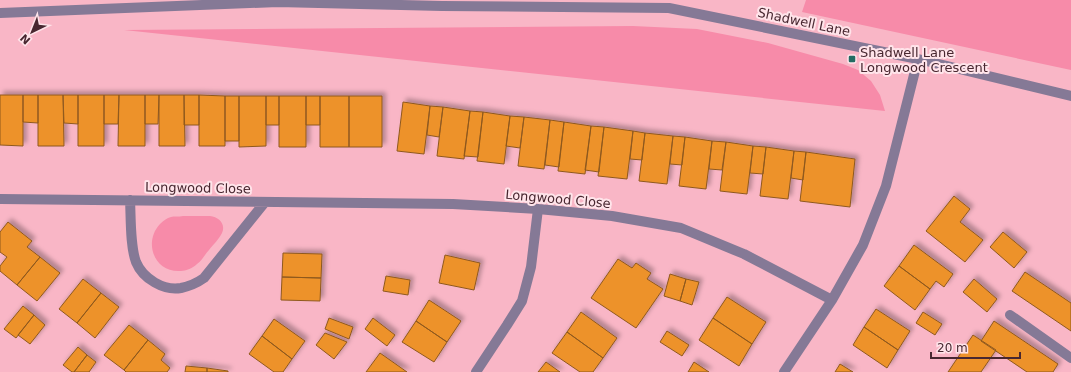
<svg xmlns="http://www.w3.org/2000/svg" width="1071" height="372" font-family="'DejaVu Sans',sans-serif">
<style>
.green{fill:#f78ba9}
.building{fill:#ed922a;stroke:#8f591f;filter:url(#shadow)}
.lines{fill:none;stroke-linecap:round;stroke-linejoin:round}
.minor{stroke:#857996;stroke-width:10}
.poi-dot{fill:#236b62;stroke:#ffe4ea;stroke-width:1.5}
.labels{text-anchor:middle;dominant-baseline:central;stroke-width:4;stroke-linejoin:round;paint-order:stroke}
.street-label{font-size:13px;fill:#482730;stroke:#ffe4ea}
.poi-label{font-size:13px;fill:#482730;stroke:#ffe4ea;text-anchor:start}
</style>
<defs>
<filter id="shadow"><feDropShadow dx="3.5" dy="-3.5" stdDeviation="2" flood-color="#0004"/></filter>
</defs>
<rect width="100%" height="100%" fill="#f9b6c6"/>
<path class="green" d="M 806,0 L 1071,0 L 1071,70 L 802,12 Z
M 633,26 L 697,29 L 768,43 L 843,64 L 858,70 L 871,81 L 880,95 L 885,111 L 124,30 Z
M 210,216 C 219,217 226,224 222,233 C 219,239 213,245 209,250 C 205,254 202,261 197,264 C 193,268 186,271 181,271 C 154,273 143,242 160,224 C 163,221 167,218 171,217 C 174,216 179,217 183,216 C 192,216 201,216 210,216 Z"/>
<path class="building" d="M 0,95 L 23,95 L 23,146 L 0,145 Z
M 23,95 L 38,95 L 38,123 L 23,122 Z
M 38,95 L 63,95 L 64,146 L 38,146 Z
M 63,95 L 78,95 L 78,124 L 64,123 Z
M 78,95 L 104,95 L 104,146 L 78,146 Z
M 104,95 L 119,95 L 118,124 L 104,124 Z
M 119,95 L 145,95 L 145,146 L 118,146 Z
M 145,95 L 159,95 L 158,124 L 145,124 Z
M 159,95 L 184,95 L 185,146 L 159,146 Z
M 184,95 L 199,95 L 199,125 L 184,125 Z
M 199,95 L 225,96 L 225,146 L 199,146 Z
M 225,96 L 239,96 L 239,141 L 225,141 Z
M 239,96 L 266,96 L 266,146 L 239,147 Z
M 266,96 L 279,96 L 279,125 L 266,125 Z
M 279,96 L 306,96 L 306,147 L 279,147 Z
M 306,96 L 320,96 L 320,125 L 306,125 Z
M 320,96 L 349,96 L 349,147 L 320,147 Z
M 349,96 L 382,96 L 382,147 L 349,147 Z
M 403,102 L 430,106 L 424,154 L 397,151 Z
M 430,106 L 443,107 L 439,137 L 427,135 Z
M 443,107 L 470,111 L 464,159 L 437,156 Z
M 470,111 L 483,112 L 478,157 L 464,156 Z
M 483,112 L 510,116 L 504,164 L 477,161 Z
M 510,116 L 524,117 L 520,148 L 506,146 Z
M 524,117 L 550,120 L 544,169 L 518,166 Z
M 550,120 L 564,122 L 559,167 L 545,165 Z
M 564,122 L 591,126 L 585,174 L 558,171 Z
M 591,126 L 604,127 L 599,172 L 585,170 Z
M 604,127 L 633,131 L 627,179 L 598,176 Z
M 633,131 L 645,133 L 642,160 L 630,159 Z
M 645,133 L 673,136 L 667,184 L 639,181 Z
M 673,136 L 685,137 L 682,165 L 670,164 Z
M 685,137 L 712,141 L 706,189 L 679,186 Z
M 712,141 L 726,142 L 722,170 L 709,169 Z
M 726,142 L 753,146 L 747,194 L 720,191 Z
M 753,146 L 766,147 L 763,174 L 750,173 Z
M 766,147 L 794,151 L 788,199 L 760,196 Z
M 794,151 L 806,152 L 803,180 L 791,178 Z
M 806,152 L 855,159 L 850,207 L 800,201 Z
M 954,196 L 970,209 L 960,222 L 983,240 L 965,262 L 926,231 Z
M 8,222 L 32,241 L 27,247 L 40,257 L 17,285 L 0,271 L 0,266 L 7,257 L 0,252 L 0,232 Z
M 1003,232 L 1027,252 L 1014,268 L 990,247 Z
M 914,245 L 953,274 L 944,287 L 936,281 L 930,289 L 899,266 Z
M 283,253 L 322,254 L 321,278 L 282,277 Z
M 445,255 L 480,263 L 474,290 L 439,283 Z
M 40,257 L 60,273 L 37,301 L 17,285 Z
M 618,259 L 632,268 L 636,263 L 651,273 L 647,279 L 663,289 L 636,328 L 591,298 Z
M 899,266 L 930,289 L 915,310 L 884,286 Z
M 1025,272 L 1071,303 L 1071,331 L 1012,291 Z
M 670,274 L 686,279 L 680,301 L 664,296 Z
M 386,276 L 410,280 L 408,295 L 383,291 Z
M 282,277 L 321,278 L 320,301 L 281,300 Z
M 83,279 L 101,293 L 77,323 L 59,309 Z
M 686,279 L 699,282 L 692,305 L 680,301 Z
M 974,279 L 997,299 L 987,312 L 963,292 Z
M 101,293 L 119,307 L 95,338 L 77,323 Z
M 727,297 L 766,322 L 752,344 L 713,318 Z
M 429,300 L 461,321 L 447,342 L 416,321 Z
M 23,306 L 34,315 L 16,338 L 4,329 Z
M 876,309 L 910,331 L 898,350 L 864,327 Z
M 581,312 L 617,338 L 603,358 L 567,332 Z
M 923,312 L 942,324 L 935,335 L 916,323 Z
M 34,315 L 45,325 L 30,344 L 18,335 Z
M 329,318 L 353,327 L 349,339 L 325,329 Z
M 373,318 L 395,335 L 387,346 L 365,329 Z
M 713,318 L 752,344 L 739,366 L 699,340 Z
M 274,319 L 305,341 L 292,359 L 262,336 Z
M 416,321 L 447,342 L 434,362 L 402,342 Z
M 994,321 L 1058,364 L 1053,372 L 1027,372 L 981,341 Z
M 129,325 L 148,340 L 124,370 L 104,355 Z
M 864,327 L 898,350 L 887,368 L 853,345 Z
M 667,331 L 689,345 L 682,356 L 660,342 Z
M 567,332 L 603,358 L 593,372 L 580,372 L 552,353 Z
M 325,333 L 347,342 L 334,359 L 316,345 Z
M 973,335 L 996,350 L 981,372 L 948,372 Z
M 262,336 L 292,359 L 283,372 L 274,372 L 249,354 Z
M 148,340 L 165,354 L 161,360 L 170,368 L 167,372 L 126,372 L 124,370 Z
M 78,347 L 87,355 L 74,372 L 72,372 L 63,365 Z
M 380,353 L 407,372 L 366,372 Z
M 87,355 L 96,362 L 89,372 L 74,372 Z
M 546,362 L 560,372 L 538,372 Z
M 694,362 L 709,372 L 688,372 Z
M 840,364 L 853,372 L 835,372 Z
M 186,366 L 207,368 L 207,372 L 185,372 Z
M 207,368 L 228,371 L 228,372 L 207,372 Z"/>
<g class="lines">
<path class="minor" d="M 0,13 L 278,2 L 442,6 L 669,8 L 918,59 L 1071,96
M 0,199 L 453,204 L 538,209 L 612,216 L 681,228 L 744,254 L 832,300
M 130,200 C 131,218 130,246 136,262 C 143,279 164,291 181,288 C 190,286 197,283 204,278 L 265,202
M 1010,315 L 1071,358
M 476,372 L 507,325 L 522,301 L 531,267 L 538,209
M 784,372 L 832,300 L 863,245 L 886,186 L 918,59"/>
</g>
<rect class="poi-dot" x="848" y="55" width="8" height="8" rx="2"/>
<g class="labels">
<g class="street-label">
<text transform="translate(804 22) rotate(12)">Shadwell Lane</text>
<text transform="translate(198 188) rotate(1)">Longwood Close</text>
<text transform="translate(558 199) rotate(5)">Longwood Close</text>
</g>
<g class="poi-label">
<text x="860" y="52">Shadwell Lane<tspan x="860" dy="15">Longwood Crescent</tspan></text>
</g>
</g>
<g transform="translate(32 32) rotate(223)" stroke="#ffe4ea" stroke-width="3" paint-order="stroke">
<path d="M0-3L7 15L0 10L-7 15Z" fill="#482730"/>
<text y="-6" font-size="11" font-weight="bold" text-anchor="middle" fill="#482730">N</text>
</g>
<path d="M931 352v6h89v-6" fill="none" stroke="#482730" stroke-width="2"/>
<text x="937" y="352" font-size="12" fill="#482730" stroke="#ffe4ea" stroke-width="3" paint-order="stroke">20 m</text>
</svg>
